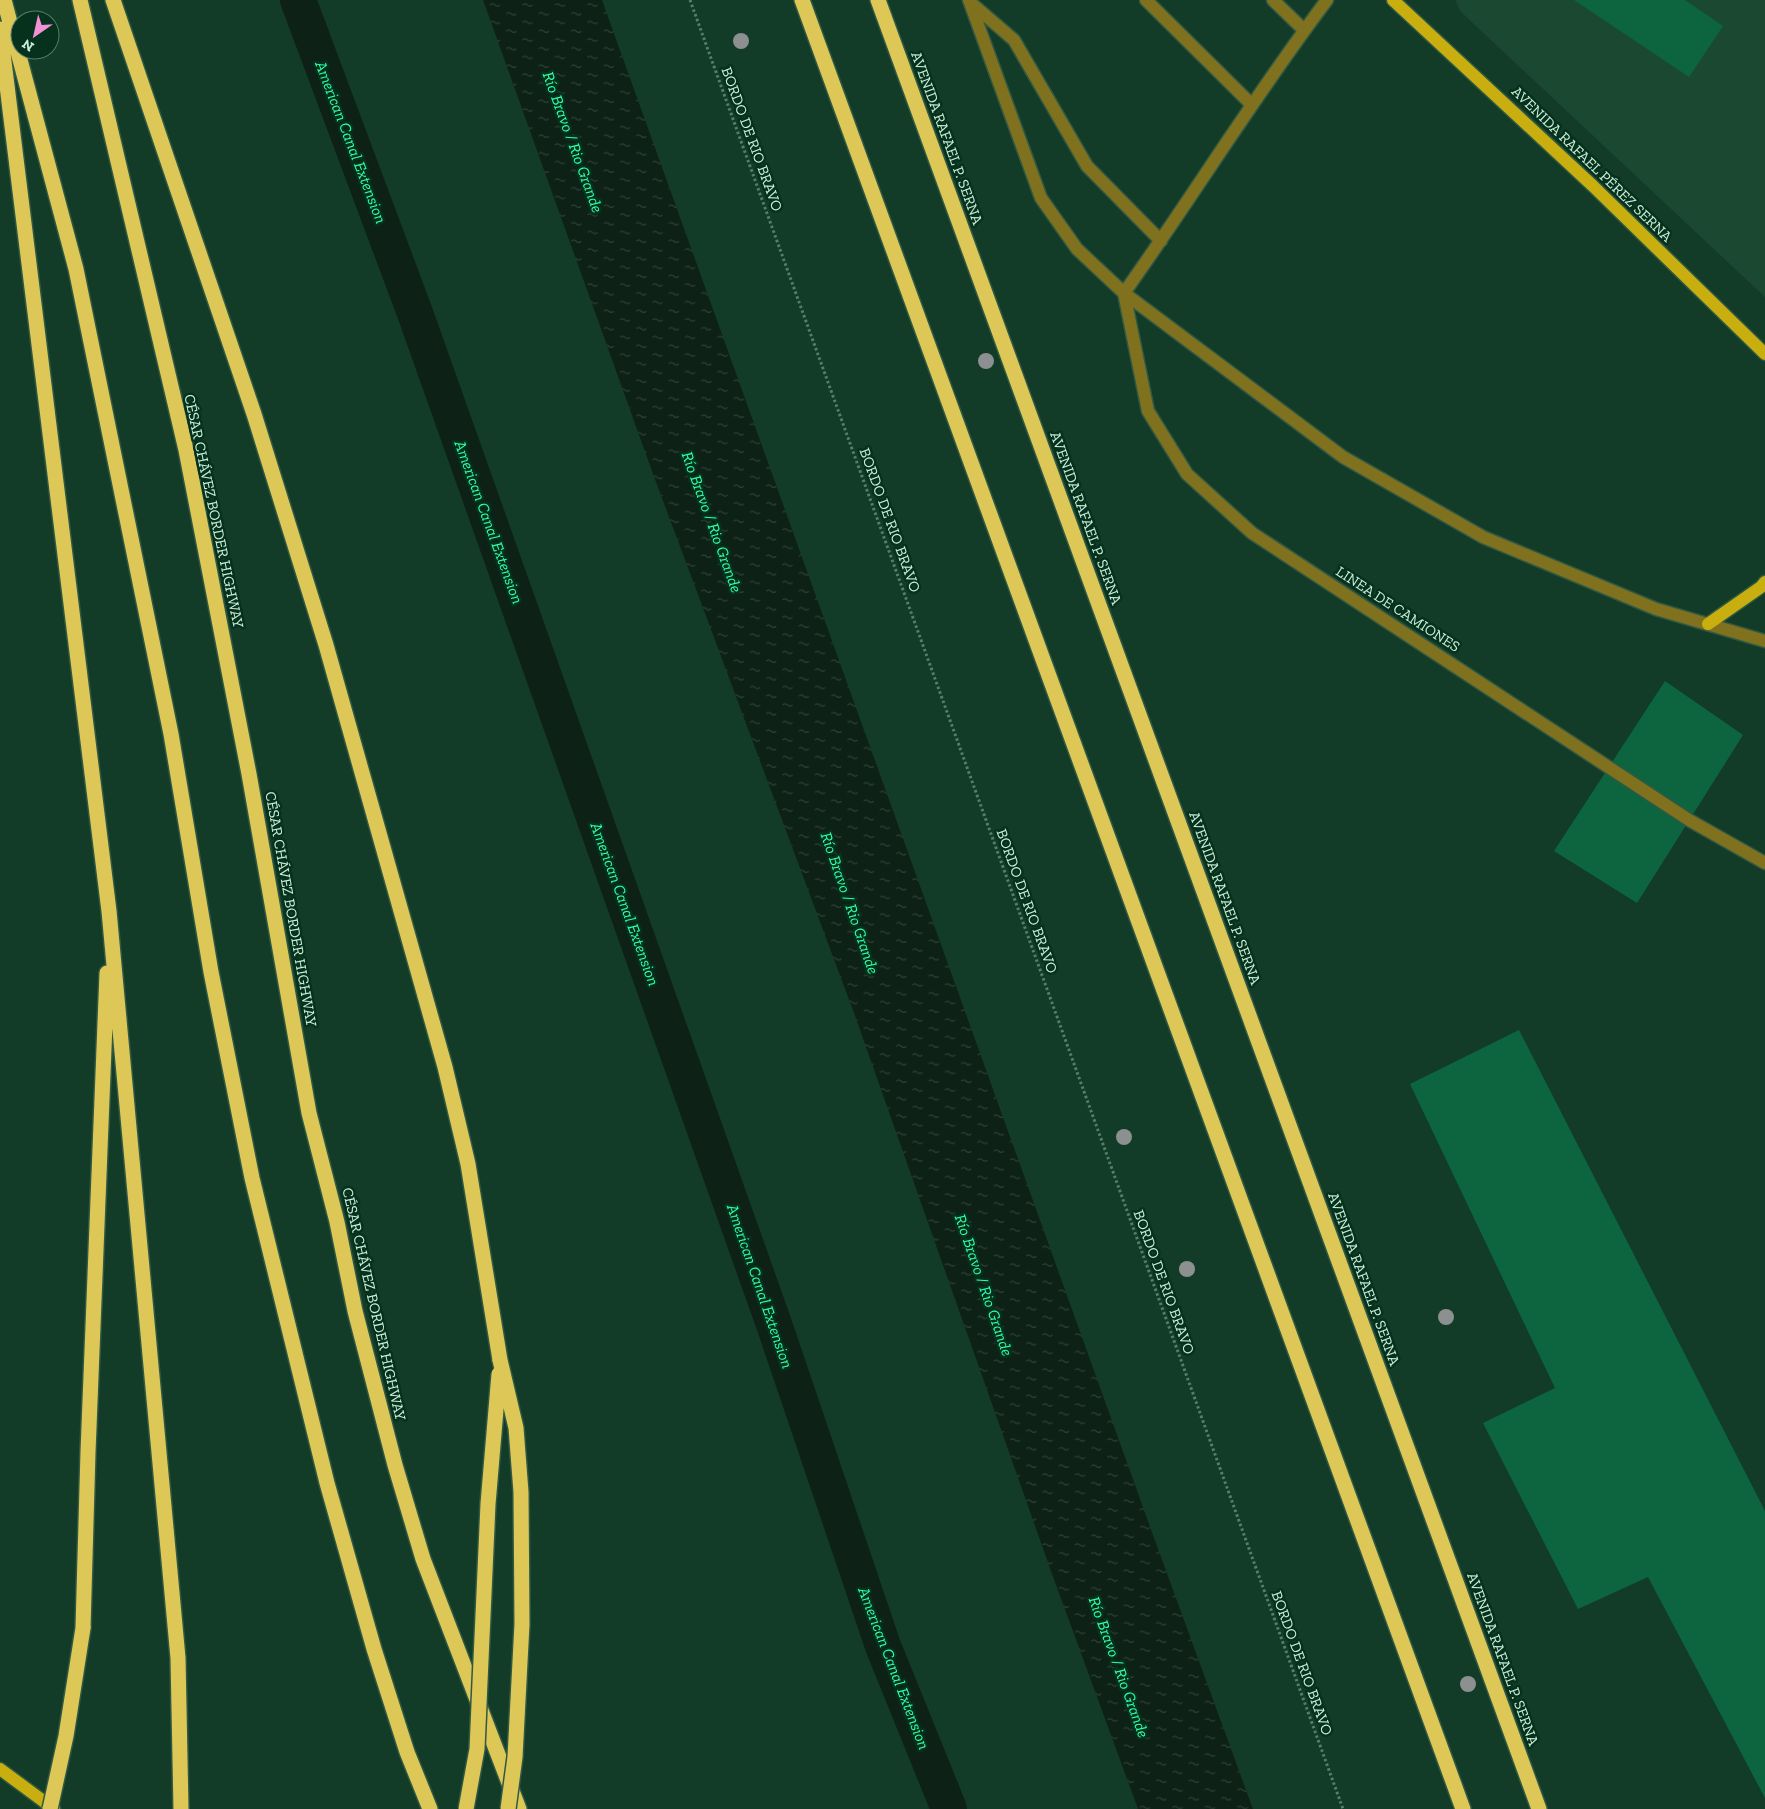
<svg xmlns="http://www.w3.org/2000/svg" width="1765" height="1809" font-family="'Zilla Slab',serif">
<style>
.built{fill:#1a4831}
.water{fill:url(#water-ripples)}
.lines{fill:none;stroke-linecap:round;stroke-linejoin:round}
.canal{stroke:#0e2116;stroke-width:36}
.building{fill:#0d6540}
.minor-casing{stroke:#305944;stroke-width:15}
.major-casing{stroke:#305944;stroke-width:15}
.highway-casing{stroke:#305944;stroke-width:18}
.path{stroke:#567e69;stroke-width:3;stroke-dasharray:2.5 2.5;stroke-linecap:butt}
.minor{stroke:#80711e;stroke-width:12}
.major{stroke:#c8ae0f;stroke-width:12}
.highway{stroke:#ddc756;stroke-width:15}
.highway-bridge-casing{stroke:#305944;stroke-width:18;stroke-linecap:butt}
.highway-bridge{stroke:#ddc756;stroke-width:15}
.tree{fill:#8d9091}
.labels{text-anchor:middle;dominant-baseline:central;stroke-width:5;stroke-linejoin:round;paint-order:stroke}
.street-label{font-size:15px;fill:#ccf1da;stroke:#06311d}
.water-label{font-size:16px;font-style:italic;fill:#32ffa8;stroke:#06311d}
</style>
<defs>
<pattern id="water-ripples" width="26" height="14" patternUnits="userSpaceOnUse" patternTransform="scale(1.25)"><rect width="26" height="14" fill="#0e2116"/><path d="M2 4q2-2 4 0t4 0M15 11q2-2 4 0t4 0" fill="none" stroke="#304237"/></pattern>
</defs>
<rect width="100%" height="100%" fill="#123c27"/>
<path class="built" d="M 1455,0 L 1765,0 L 1765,297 L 1460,11 Z"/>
<path class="water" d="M 483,0 L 602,0 L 1153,1535 L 1253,1809 L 1138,1809 L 1052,1574 L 854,1013 L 653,474 Z"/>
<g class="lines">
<path class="canal" d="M 298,0 L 415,313 L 775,1327 L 883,1646 L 949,1809"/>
</g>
<path class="building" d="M 1574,0 L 1685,0 L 1723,26 L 1689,77 Z
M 1665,681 L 1743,735 L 1637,903 L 1554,851 Z
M 1519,1030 L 1765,1511 L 1765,1798 L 1648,1577 L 1578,1609 L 1483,1423 L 1555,1388 L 1410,1084 Z"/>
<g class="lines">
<defs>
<path id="minor" d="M 969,0 L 1041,198 L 1077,249 L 1124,293 L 1343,457 L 1483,537 L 1656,609 L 1765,641
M 1146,0 L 1252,105
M 1273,0 L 1304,30
M 1327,0 C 1255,95 1193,196 1124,293 L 1148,411 L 1187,474 L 1252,533 L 1689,820 L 1765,863
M 971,3 L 1014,40 L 1087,166 L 1161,241"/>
<path id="major" d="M 1393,0 L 1593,186 L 1765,354
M 1708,624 L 1761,587 L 1765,582
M 0,1769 L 54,1809"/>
<path id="highway" d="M 4,0 L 76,269 L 171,734 L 211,972 L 252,1178 L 327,1483 L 374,1649 L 407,1752 L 430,1809
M 80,0 L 186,450 L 249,774 L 309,1113 L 337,1222 L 355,1311 L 395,1465 L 423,1559 L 519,1809
M 113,0 L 254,414 L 326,645 L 445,1067 L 468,1164 L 500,1360
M 802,0 L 1463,1809
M 878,0 L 1539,1809
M 0,29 L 109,911 L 178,1658 L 181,1809
M 83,1628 L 88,1452 L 107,973"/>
</defs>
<use href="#minor" class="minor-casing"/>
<use href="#major" class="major-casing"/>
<use href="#highway" class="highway-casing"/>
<path class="path" d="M 690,0 L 1343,1809"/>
<use href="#minor" class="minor"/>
<use href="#major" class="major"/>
<use href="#highway" class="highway"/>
<defs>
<path id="highway-bridge" d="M 500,1360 L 516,1428 L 521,1492 L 522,1624 L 515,1757 L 508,1809
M 50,1809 L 66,1736 L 83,1628
M 466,1809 L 477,1749 L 488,1504 L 499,1374"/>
</defs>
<use href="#highway-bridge" class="highway-bridge-casing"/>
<use href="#highway-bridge" class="highway-bridge"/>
</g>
<g class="tree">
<circle cx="741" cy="41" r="8"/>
<circle cx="986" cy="361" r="8"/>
<circle cx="1124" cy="1137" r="8"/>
<circle cx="1187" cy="1269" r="8"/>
<circle cx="1446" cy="1317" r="8"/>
<circle cx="1468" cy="1684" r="8"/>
</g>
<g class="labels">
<g class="street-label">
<text transform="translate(947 138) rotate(70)">AVENIDA RAFAEL P. SERNA</text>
<text transform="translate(752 139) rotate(70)">BORDO DE RIO BRAVO</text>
<text transform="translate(1592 164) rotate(44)">AVENIDA RAFAEL PÉREZ SERNA</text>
<text transform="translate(214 511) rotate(78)">CÉSAR CHÁVEZ BORDER HIGHWAY</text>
<text transform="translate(1086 518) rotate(70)">AVENIDA RAFAEL P. SERNA</text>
<text transform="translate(890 520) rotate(70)">BORDO DE RIO BRAVO</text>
<text transform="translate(1398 609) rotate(33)">LINEA DE CAMIONES</text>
<text transform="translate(1225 898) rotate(70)">AVENIDA RAFAEL P. SERNA</text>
<text transform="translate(1027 901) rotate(70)">BORDO DE RIO BRAVO</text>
<text transform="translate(291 909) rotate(80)">CÉSAR CHÁVEZ BORDER HIGHWAY</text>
<text transform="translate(1364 1279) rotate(70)">AVENIDA RAFAEL P. SERNA</text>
<text transform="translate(1164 1282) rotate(70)">BORDO DE RIO BRAVO</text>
<text transform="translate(374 1304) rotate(77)">CÉSAR CHÁVEZ BORDER HIGHWAY</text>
<text transform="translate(1503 1659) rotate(70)">AVENIDA RAFAEL P. SERNA</text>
<text transform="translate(1302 1663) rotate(70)">BORDO DE RIO BRAVO</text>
</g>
<g class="water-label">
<text transform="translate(351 142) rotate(69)">American Canal Extension</text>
<text transform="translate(573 142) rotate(70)">Río Bravo / Rio Grande</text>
<text transform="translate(489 522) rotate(70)">American Canal Extension</text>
<text transform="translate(712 522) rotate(70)">Río Bravo / Rio Grande</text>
<text transform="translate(850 903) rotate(71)">Río Bravo / Rio Grande</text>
<text transform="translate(625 904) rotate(70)">American Canal Extension</text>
<text transform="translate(984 1285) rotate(71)">Río Bravo / Rio Grande</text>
<text transform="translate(760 1286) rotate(71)">American Canal Extension</text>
<text transform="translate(1119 1667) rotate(70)">Río Bravo / Rio Grande</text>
<text transform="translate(894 1668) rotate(69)">American Canal Extension</text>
</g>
</g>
<g transform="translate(35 35) rotate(214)"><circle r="24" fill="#06311d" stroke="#557e69"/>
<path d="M0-4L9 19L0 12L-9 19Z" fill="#f291d6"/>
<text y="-8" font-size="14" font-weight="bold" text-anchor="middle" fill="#ccf1da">N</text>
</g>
</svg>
